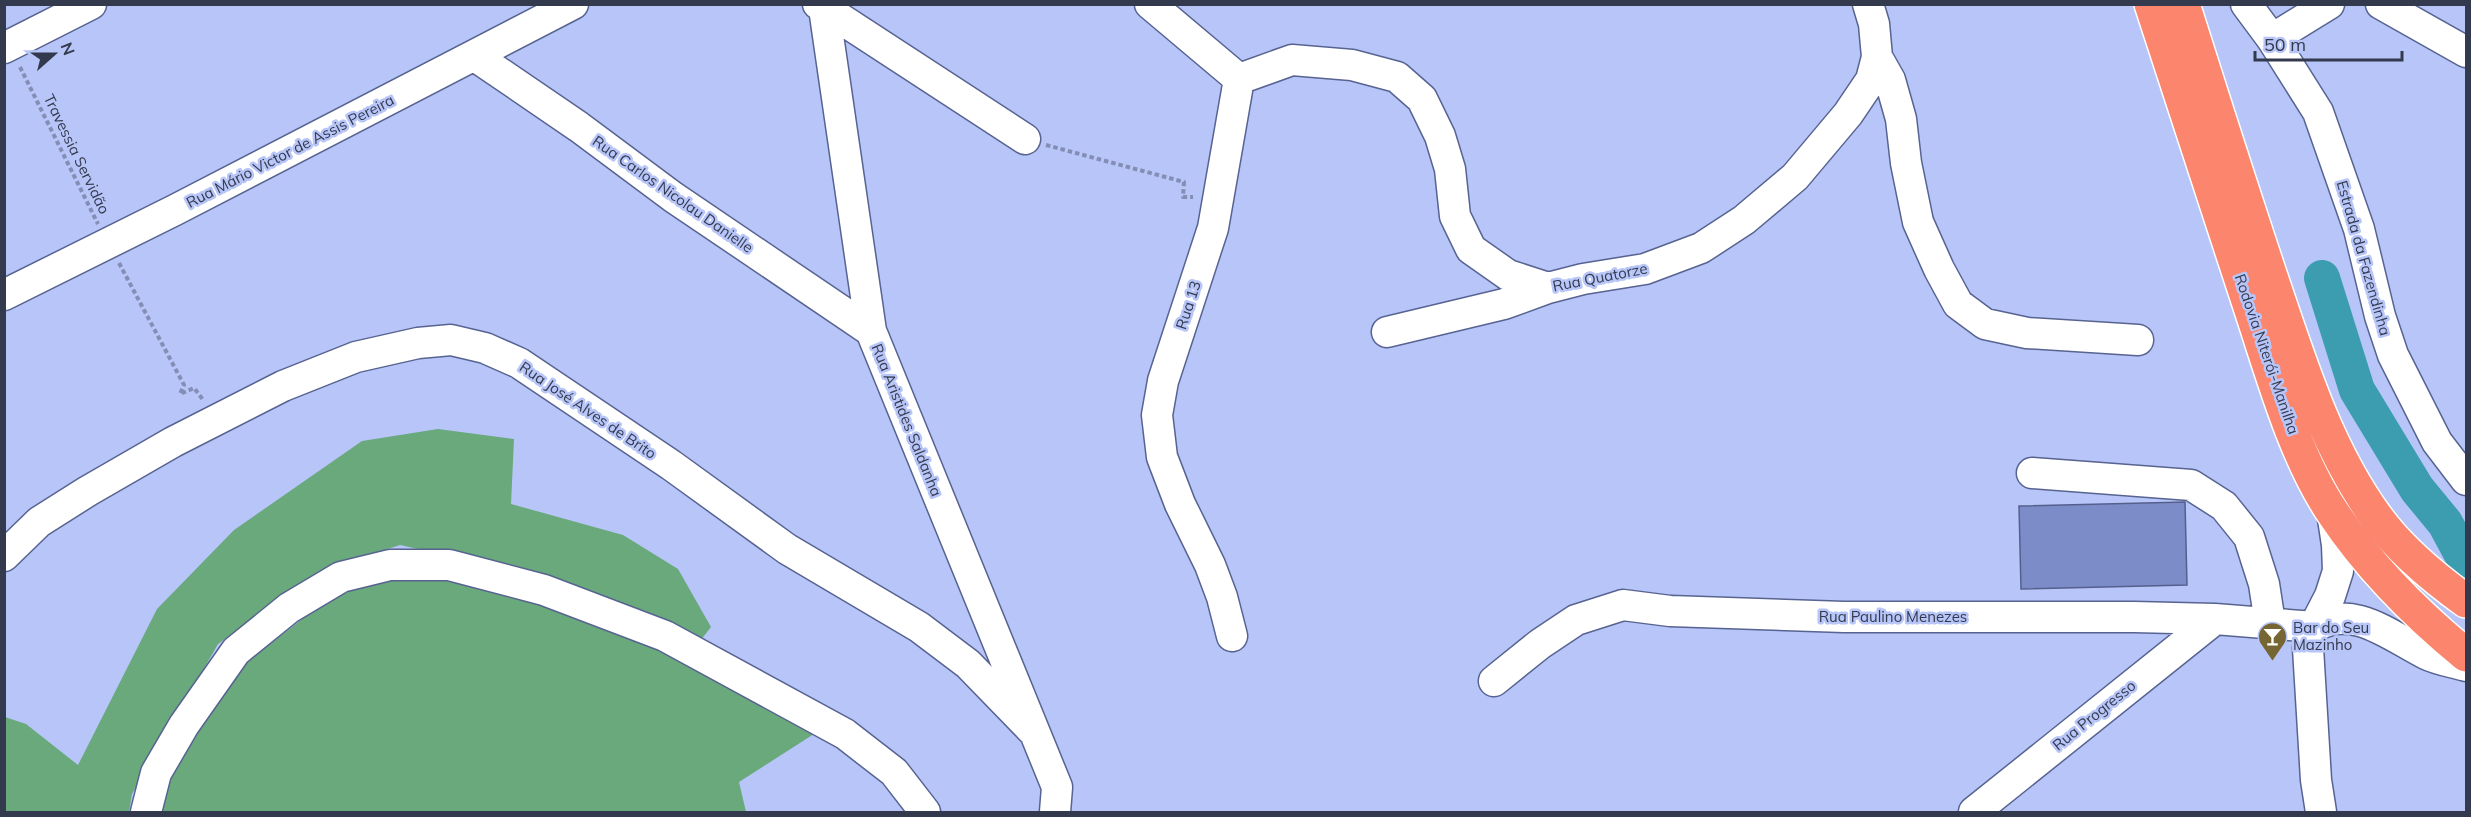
<svg xmlns="http://www.w3.org/2000/svg" width="2471" height="817" font-family="Mulish,sans-serif">
<style>
.forest{fill:#69a97c}
.lines{fill:none;stroke-linecap:round;stroke-linejoin:round}
.river{stroke:#3c9db0;stroke-width:36}
.building{fill:#7c8cc9;stroke:#545f8c;stroke-width:1.5}
.minor-casing{stroke:#576390;stroke-width:33}
.highway-casing{stroke:#fff;stroke-width:36}
.path{stroke:#848eb5;stroke-width:4;stroke-dasharray:4.5 3;stroke-linecap:butt}
.minor{stroke:#fff;stroke-width:30}
.highway{stroke:#fb856d;stroke-width:33}
.labels{text-anchor:middle;dominant-baseline:central;stroke-width:5;stroke-linejoin:round;paint-order:stroke}
.street-label{font-size:15px;fill:#343a4e;stroke:#b7c5f8}
.poi-label{font-size:15px;fill:#343a4e;stroke:#b7c5f8;text-anchor:start}
</style>
<rect width="100%" height="100%" fill="#b7c5f8"/>
<path class="forest" d="M 438,429 L 514,439 L 511,504 L 623,535 L 678,569 L 711,627 L 700,641 L 541,576 L 400,545 L 319,571 L 218,644 L 132,794 L 129,812 L 5,812 L 5,717 L 26,724 L 78,765 L 157,609 L 234,530 L 362,441 Z
M 415,574 L 553,604 L 694,663 L 817,732 L 739,782 L 746,812 L 157,812 L 159,788 L 238,669 L 333,595 Z"/>
<g class="lines">
<path class="river" d="M 2322,278 L 2357,390 L 2417,489 L 2445,523 L 2466,562"/>
</g>
<path class="building" d="M 2185,502 L 2187,585 L 2021,589 L 2019,506 Z"/>
<g class="lines">
<defs>
<path id="minor" d="M 818,4 L 1025,139
M 1150,4 L 1239,79
M 2246,4 L 2272,39 L 2318,112 L 2359,229 L 2380,316 L 2393,355 L 2437,442 L 2466,480
M 2381,4 L 2466,52
M 824,8 L 871,331 L 1057,787 L 1055,812
M 2272,39 L 2329,4
M 4,48 L 91,4
M 475,56 L 579,127 L 673,197 L 871,331
M 1877,57 L 1890,80 L 1901,119 L 1906,163 L 1918,222 L 1939,269 L 1958,304 L 1985,324 L 2027,333 L 2138,340
M 1239,79 L 1292,60 L 1352,65 L 1397,77 L 1422,99 L 1440,136 L 1450,169 L 1455,216 L 1471,249 L 1508,275 L 1548,288 L 1583,279 L 1645,269 L 1701,248 L 1744,220 L 1795,177 L 1848,114 L 1871,80 L 1877,57 L 1874,24 L 1868,4
M 4,295 L 175,210 L 573,4
M 1387,332 L 1504,304 L 1548,288
M 2032,473 L 2191,485 L 2224,506 L 2249,537 L 2264,584 L 2270,623
M 4,556 L 39,522 L 88,491 L 173,442 L 283,386 L 356,357 L 418,343 L 451,340 L 485,348 L 519,363 L 671,465 L 787,549 L 919,627 L 968,664 L 1032,730
M 2314,627 C 2353,603 2390,636 2426,654 C 2438,660 2453,662 2466,666
M 1232,636 L 1222,597 L 1210,565 L 1180,504 L 1162,457 L 1157,415 L 1163,381 L 1213,228 L 1239,79
M 1494,681 L 1540,644 L 1576,620 L 1623,605 L 1670,611 L 1844,617 L 2134,617 L 2215,619 L 2314,627
M 146,812 L 156,773 L 184,725 L 236,651 L 289,608 L 341,577 L 390,565 L 449,565 L 544,590 L 665,636 L 845,734 L 894,772 L 925,812
M 1974,812 L 2215,619
M 2321,812 L 2316,780 L 2308,648 L 2314,627 L 2330,596 L 2338,571 L 2337,545 L 2332,512"/>
<path id="highway" d="M 2151,4 C 2184,105 2217,206 2250,307 C 2272,373 2294,455 2333,513 C 2369,567 2416,614 2466,655
M 2183,4 C 2212,96 2241,187 2271,277 C 2299,359 2325,447 2377,518 C 2401,551 2434,578 2466,601"/>
</defs>
<use href="#minor" class="minor-casing"/>
<use href="#highway" class="highway-casing"/>
<path class="path" d="M 20,67 L 98,224
M 1046,145 L 1184,182 L 1183,197 L 1193,197
M 119,263 L 184,385 L 180,394 L 194,388 L 204,401"/>
<use href="#minor" class="minor"/>
<use href="#highway" class="highway"/>
</g>
<defs>
<symbol id="bar-pin" viewBox="-11 -11 22 30"><path d="M0 17L-7.5 6A9.5 9.5 0 1 1 7.5 6Z" fill="#766634" stroke="#b7c5f8"/><path d="M-6-5H6L.8 .8V4.5H3.5V6h-7V4.5H-.8V.8Z" fill="#fff"/></symbol>
</defs>
<g fill-rule="evenodd">
<use href="#bar-pin" x="2256" y="620" width="33" height="45"/>
</g>
<g class="labels">
<g class="street-label">
<text transform="translate(290 151) rotate(-27)">Rua Mário Victor de Assis Pereira</text>
<text transform="translate(77 154) rotate(64)">Travessia Servidão</text>
<text transform="translate(673 194) rotate(35)">Rua Carlos Nicolau Danielle</text>
<text transform="translate(2364 258) rotate(74)">Estrada da Fazendinha</text>
<text transform="translate(1600 277) rotate(-11)">Rua Quatorze</text>
<text transform="translate(1188 305) rotate(-72)">Rua 13</text>
<text transform="translate(2267 354) rotate(71)">Rodovia Niterói-Manilha</text>
<text transform="translate(588 410) rotate(34)">Rua José Alves de Brito</text>
<text transform="translate(907 420) rotate(68)">Rua Aristides Saldanha</text>
<text x="1893" y="616">Rua Paulino Menezes</text>
<text transform="translate(2094 715) rotate(-39)">Rua Progresso</text>
</g>
<g class="poi-label">
<text x="2293" y="627">Bar do Seu<tspan x="2293" dy="17">Mazinho</tspan></text>
</g>
</g>
<rect width="2471" height="817" fill="none" stroke="#343a4e" stroke-width="12"/>
<g transform="translate(54 54) rotate(69)" stroke="#b7c5f8" stroke-width="4.5" paint-order="stroke">
<path d="M0-4.5L10 22L0 15L-10 22Z" fill="#343a4e"/>
<text y="-9" font-size="16" font-weight="bold" text-anchor="middle" fill="#343a4e">N</text>
</g>
<path d="M2255 51v9h147v-9" fill="none" stroke="#343a4e" stroke-width="3"/>
<text x="2264" y="51" font-size="18" fill="#343a4e" stroke="#b7c5f8" stroke-width="4.5" paint-order="stroke">50 m</text>
</svg>
